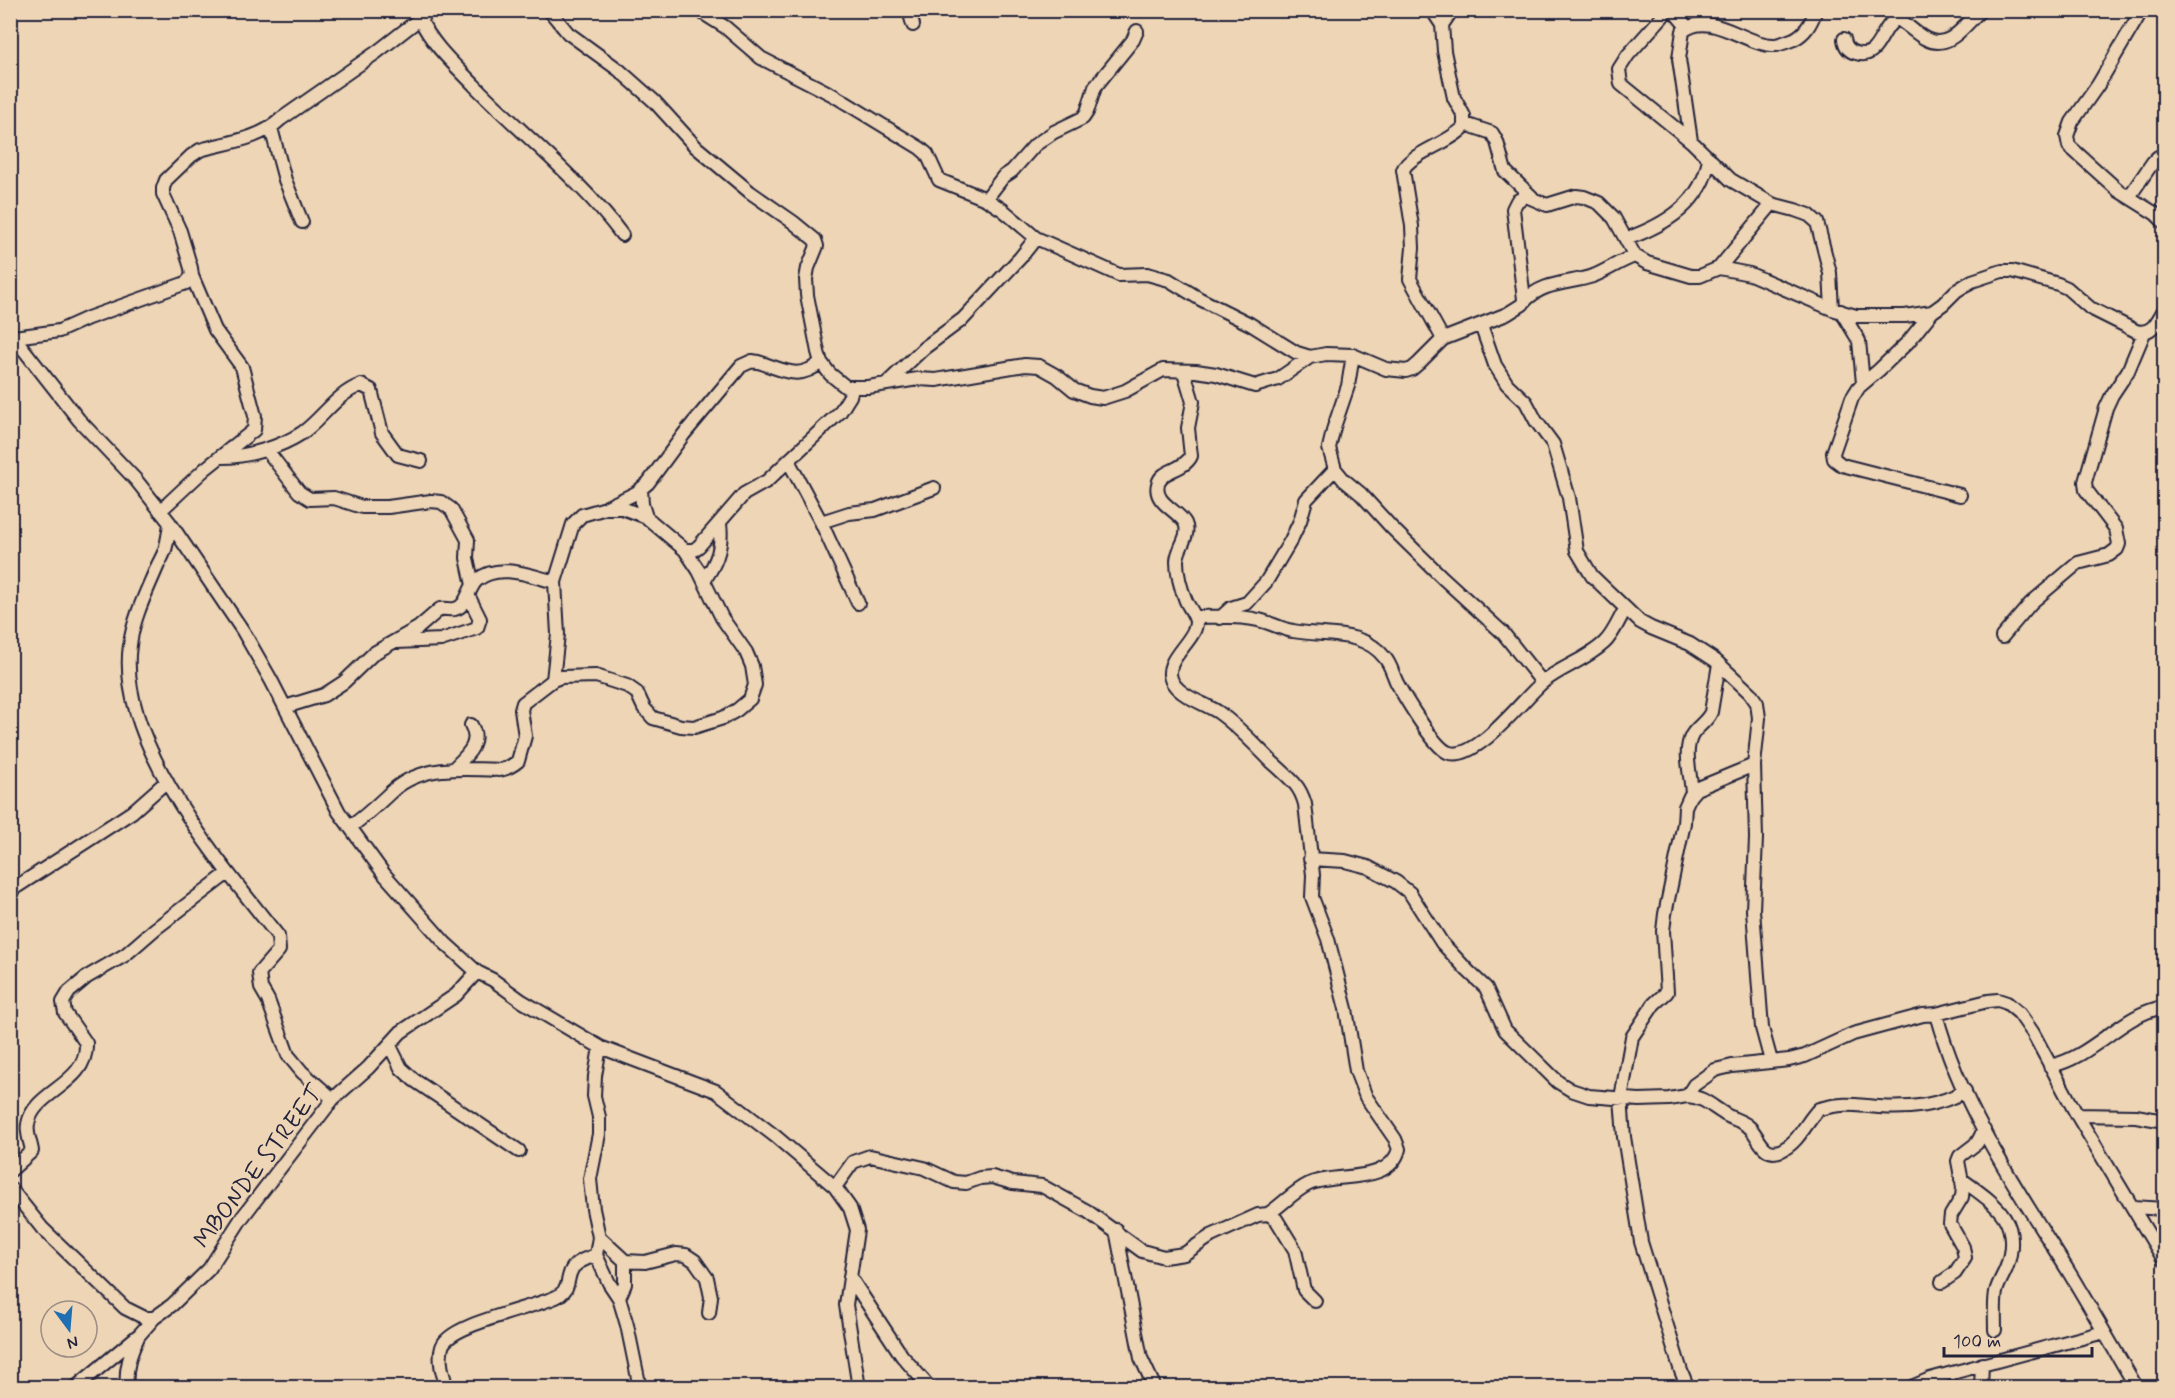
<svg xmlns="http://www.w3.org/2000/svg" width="2175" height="1398" font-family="Mynerve,sans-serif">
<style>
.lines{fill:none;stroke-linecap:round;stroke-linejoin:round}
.minor-casing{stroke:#22223b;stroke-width:16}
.minor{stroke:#eed5b6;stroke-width:12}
.labels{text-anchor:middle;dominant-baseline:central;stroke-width:5;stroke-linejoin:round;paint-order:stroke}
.street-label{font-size:24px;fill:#22223b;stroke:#eed5b6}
</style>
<rect width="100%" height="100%" fill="#eed5b6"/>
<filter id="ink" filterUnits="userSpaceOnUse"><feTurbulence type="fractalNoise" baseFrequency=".0167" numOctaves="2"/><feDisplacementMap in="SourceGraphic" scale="12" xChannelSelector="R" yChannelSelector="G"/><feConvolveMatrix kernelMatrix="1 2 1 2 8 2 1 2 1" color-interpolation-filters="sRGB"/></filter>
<g filter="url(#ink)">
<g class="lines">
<defs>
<path id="minor" d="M 549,10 L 568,33 L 619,70 L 654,101 L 696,147 L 750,192 L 793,222 L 815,240 L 817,246 L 808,268 L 806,279 L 807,295 L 818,352 L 821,362 L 830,374 L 846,387 L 868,387 L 918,379 L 936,380 L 1025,365 L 1039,366 L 1057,376 L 1074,390 L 1090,396 L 1103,398 L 1125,391 L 1163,370 L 1196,371 L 1216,374 L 1255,386 L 1278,379 L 1310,357 L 1326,354 L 1353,355 L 1386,369 L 1406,371 L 1412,369 L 1419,363 L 1443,339 L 1507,314 L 1523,304 L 1524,299 L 1513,209 L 1517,201 L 1526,196 L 1547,205 L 1576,196 L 1584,197 L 1599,203 L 1614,218 L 1635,256 L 1647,263 L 1691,276 L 1700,276 L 1719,268 L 1750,274 L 1832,309 L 1856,316 L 1905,316 L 1932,312 L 1943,304 L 1956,291 L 1972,281 L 2002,271 L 2012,271 L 2058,284 L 2067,288 L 2090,308 L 2136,331 C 2152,335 2157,322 2164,310
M 698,10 L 725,27 L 761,58 L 833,95 L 920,148 L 927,154 L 939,180 L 986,199 L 1003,210 L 1036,238 L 1119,275 L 1147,274 L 1169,280 L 1200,299 L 1250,324 L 1297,353 L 1310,357
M 909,10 L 913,25
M 1432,10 L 1442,25
M 1664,10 L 1663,16 L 1628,55 L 1619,69 L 1621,84 L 1691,141 L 1731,180 L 1772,204 L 1795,210 L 1809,215 L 1817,222 L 1830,273 L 1832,309
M 1673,10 L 1687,27
M 2142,10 L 2098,85 L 2072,122 L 2067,136 L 2069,146 L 2119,191 L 2156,214 L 2164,222
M 420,19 C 433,46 455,65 475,86 C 524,136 580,179 622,235
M 1844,39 C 1845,46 1848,51 1856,53 C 1881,61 1880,24 1898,19 C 1908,25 1916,34 1926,39 C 1950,51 1965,24 1981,10
M 1465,124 L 1492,133 L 1497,142 L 1505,171 L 1532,197
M 271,128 L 285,180 L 302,222
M 1691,141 L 1679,59 L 1683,31 C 1711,9 1747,47 1776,45 C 1782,44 1789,41 1794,39 C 1806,33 1811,23 1816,10
M 2129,197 L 2153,162 L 2158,157 L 2164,157
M 986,199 L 1003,177 L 1012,171 L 1035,145 L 1054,132 L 1083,118 L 1087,112 L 1095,87 L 1133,40 L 1137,31
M 1626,239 C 1665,225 1703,203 1709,158
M 1719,268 L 1772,204
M 1524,302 C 1542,281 1569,284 1593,276 C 1608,270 1620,261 1635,256
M 1841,311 L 1859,341 L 1863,383
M 1932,312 L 1908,342 L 1879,370 L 1859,387 L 1852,398 L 1833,453 L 1834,459 L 1842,465 L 1960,495
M 1481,325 L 1495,365 L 1507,384 L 1526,402 L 1536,421 L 1553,444 L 1569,498 L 1577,551 L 1592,576 L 1640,622 L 1651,628 L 1690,644 L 1716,661 L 1750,693 L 1757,703 L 1759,718 L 1754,765 L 1756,838 L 1753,910 L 1762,1028 L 1771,1061
M 10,332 L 79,420 L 136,480 L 170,523 L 243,631 L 271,680 L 339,812 L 384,874 L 445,943 L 477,972 L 493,980 L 522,1001 L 600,1047 L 716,1091 L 775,1136 L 835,1187 L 850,1208 L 857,1230 L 846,1305 L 859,1388
M 14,337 L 59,331 L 88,318 L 186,283 L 192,276 L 191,268 L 180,231 L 163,194 L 163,188 L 166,180 L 191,156 L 200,150 C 228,142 259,140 281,119 L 377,52 L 431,10
M 1443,339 L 1410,279 L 1413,248 L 1412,226 L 1403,170 C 1409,154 1450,143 1464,127 L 1464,116 L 1454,98 L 1444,51 L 1442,25 L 1452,10
M 1353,355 L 1348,386 L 1334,427 L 1329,448 L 1335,469 L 1344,480 L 1361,494 L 1392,528 L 1443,578 L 1503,633 L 1542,682
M 1184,372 L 1193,402 L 1188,428 L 1191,456 C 1184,471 1161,469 1158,484 C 1153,503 1178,510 1185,523 C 1191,536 1177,548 1177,561 C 1177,575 1181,589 1186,601 C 1189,608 1195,614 1196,622 C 1197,641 1159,661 1173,683 C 1182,697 1204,703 1218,712 C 1238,726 1255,745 1272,762 C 1280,769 1288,776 1295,784 C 1300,790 1303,797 1305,804 L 1313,875 L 1312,897 L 1328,939 L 1346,1009 L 1356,1071 L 1366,1097 L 1395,1139 L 1399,1149 C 1390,1185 1336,1172 1309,1184 C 1294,1191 1282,1205 1268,1214
M 887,383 L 924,348 L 963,319 L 1020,258 L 1036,238
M 266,449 L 299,492 L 310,499 L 334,498 L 362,507 L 388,507 L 431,501 L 441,502 L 451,509 L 468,540 L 467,558 L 473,585
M 222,457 C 247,457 281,447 302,433 C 323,418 336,394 361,385 L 371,390 L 382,433 L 398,455 L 421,461
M 789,462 L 821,522 L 858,603
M 641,489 L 642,504 L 646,517
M 607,507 L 636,493 L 648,483 L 684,434 L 741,366 L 752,361 L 758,362 C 783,369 798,382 821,362
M 160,511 L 205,469 L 254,430 L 255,416 L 242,367 L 215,330 L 192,276
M 821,522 L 849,513 L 875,510 L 934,488
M 170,523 C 169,531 168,539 166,546 C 165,553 160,560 157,567 C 147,591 133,618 130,645 C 116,742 221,864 278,936 L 279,950 L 259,973 L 261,988 L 268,1000 L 288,1055 L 302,1072 L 333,1099
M 685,550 L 694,550 L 699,546 L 744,494 L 767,481 L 840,412 L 850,396 L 852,388
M 704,580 C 717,563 723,546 720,524
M 1195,617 C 1215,617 1238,615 1258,620 C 1270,622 1280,629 1293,631 C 1324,637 1363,629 1385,658 C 1391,665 1393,675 1397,683 C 1405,698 1433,745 1447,752 C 1475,765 1524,697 1543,682 C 1561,667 1586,660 1604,643 C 1613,635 1619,620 1625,609
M 1220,618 L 1231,608 L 1247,603 L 1266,582 L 1291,540 L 1300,521 L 1306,500 L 1335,469
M 2002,637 L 2031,603 L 2078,563 L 2109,555 L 2117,549 L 2119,544 L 2116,529 L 2086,490 L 2085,482 L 2106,408 L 2112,395 L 2128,371 L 2144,333
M 397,642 L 441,640 L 477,628 L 480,619 L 468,595
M 285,707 L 324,695 L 344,682 L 374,653 L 418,628 L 440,609 C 445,608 450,610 455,609 C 468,606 468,588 477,580 C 499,562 531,576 555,582
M 453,769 C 466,756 482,744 471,725
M 1692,793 C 1691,775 1683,751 1692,735 C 1697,726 1707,722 1711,712 L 1719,664
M 350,827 C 366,816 378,804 392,791 C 421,765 463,768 499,770 C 507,769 512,766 518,761 L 525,736 L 521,710 L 523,703 L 553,680 L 561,677 L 596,676 L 627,686 L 637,693 L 644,708 L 653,718 L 681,726 L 694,727 L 723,718 L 737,710 L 750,699 L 755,685 L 752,666 L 746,652 L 722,618 L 699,571 L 685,550 L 646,517 L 622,508 L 606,508 L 582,515 L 573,524 L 555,582 L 558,634 L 553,680
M 1310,859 L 1345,861 L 1368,867 L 1396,882 L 1410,893 L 1442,943 L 1468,971 L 1486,988 L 1505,1030 L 1558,1082 L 1571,1090 L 1589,1096 L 1639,1100 L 1669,1099 L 1687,1096 L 1694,1085 L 1715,1070 L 1732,1066 L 1789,1060 L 1805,1056 L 1853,1034 L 1923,1015 L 1936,1014 L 1988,1001 L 1998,1000 L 2007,1003 L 2019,1013 L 2033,1033 L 2077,1115 L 2164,1260
M 10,891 L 132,812 L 167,781
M 1936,1014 C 1961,1107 2016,1188 2067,1269 C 2091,1308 2113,1348 2137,1388
M 390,1046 L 401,1068 L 414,1080 L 519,1151
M 600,1047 L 595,1076 L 594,1096 L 599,1117 L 599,1134 L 590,1179 L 593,1209 L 599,1237 L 596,1255 L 609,1283 L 619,1298 L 627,1325 L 640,1388
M 2050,1066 C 2094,1057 2121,1014 2164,1007
M 1687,1096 C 1703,1097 1710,1105 1723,1113 C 1731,1119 1741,1120 1748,1126 C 1759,1134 1762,1159 1782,1150 C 1799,1142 1806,1122 1819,1109 C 1845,1102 1854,1105 1879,1107 C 1910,1109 1938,1106 1965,1091
M 2077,1115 L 2136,1116 L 2164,1121
M 10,1171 L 32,1151 C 31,1143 26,1133 28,1124 C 34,1090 88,1085 86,1043 L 65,1013 L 63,1002 L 69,992 L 87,977 L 125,955 L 155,929 L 228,873
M 1961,1179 C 1995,1204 2022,1219 2007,1266 C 2004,1275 1998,1283 1996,1292 C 1994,1304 1995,1318 1995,1330
M 835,1187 L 853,1162 L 870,1156 L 924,1168 L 954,1182 L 966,1183 L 980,1178 L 992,1177 L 1013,1183 L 1042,1186 L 1087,1211 L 1142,1251 L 1164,1257 L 1184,1254 L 1211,1236 L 1258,1215 L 1268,1214 L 1276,1219 L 1295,1250 L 1304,1290 L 1315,1301
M 10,1188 L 42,1228 L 125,1308 L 145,1318 L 154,1318
M 2133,1207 L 2164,1209
M 1116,1230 L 1141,1358 L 1155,1388
M 599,1237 L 625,1261 L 645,1262 L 676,1254 L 686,1255 L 695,1261 L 707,1278 L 711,1297 L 709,1313
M 850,1277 L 902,1356 L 930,1388
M 1942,1282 L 1955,1273 L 1965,1258 L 1963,1247 L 1950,1224 L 1951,1215 L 1962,1197 L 1963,1187 L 1958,1161 L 1960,1156 L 1977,1143 L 1984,1130
M 619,1298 L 625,1284 L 625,1261
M 75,1388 L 140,1334 L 154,1318 L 172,1305 L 209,1269 L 241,1219 L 333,1099 L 368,1068 L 401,1032 L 456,995 L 477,972
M 127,1388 C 125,1369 130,1354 138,1337
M 447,1388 C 443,1375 438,1360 442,1347 C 448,1324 535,1308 558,1296 C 571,1288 566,1279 572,1269 C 577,1261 588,1258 596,1255
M 1688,1388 L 1681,1371 L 1641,1242 L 1624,1137 L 1621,1098 L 1632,1037 L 1654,1004 L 1667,992 L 1663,931 L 1665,914 L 1684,823 L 1685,807 L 1690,796 L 1696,789 L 1754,765
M 1909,1388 L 1930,1379 L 2104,1332
M 1981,1388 L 1982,1364"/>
</defs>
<use href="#minor" class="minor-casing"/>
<use href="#minor" class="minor"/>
</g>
</g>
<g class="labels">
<g class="street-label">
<text transform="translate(259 1167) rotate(-53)">MBONDE STREET</text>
</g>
</g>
<rect width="2175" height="1398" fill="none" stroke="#eed5b6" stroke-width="36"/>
<rect x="18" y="18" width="2139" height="1362" fill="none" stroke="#22223b" stroke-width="2" filter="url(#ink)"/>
<g transform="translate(69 1329) rotate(164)"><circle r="28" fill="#eed5b6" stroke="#9c8d85" stroke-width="1.5"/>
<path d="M0-4.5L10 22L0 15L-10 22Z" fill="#1f6fb2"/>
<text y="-9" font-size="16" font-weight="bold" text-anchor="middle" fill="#22223b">N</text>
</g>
<path d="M1944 1347v9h148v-9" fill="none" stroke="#22223b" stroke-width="3"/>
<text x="1953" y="1347" font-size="18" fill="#22223b" stroke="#eed5b6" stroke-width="4.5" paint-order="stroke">100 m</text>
</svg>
